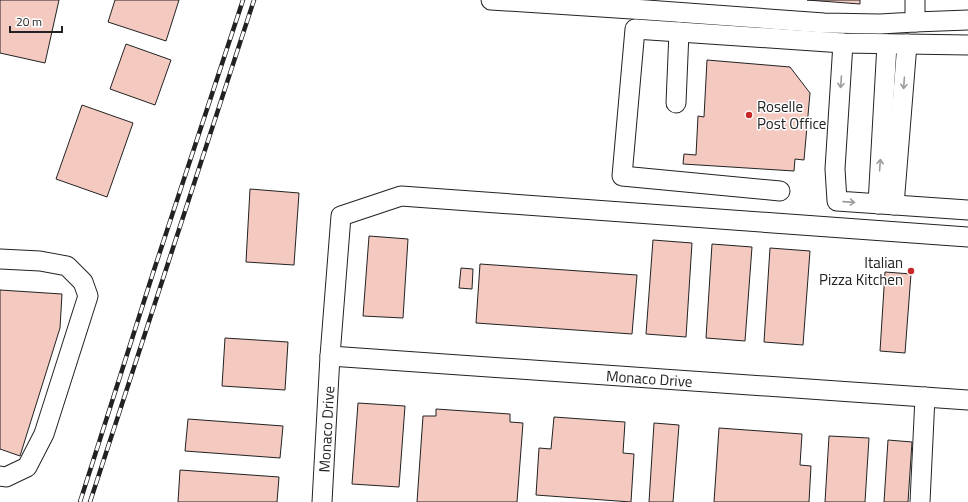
<svg xmlns="http://www.w3.org/2000/svg" width="968" height="502" font-family="'Titillium Web',sans-serif">
<style>
.building{fill:#f3c9c0;stroke:#222}
.lines{fill:none;stroke-linecap:round;stroke-linejoin:round}
.minor-casing{stroke:#222;stroke-width:21}
.minor{stroke:#fff;stroke-width:19}
.rail-casing{stroke:#222;stroke-width:4.5}
.rail{stroke:#fff;stroke-width:3;stroke-dasharray:9;stroke-linecap:butt}
.oneway{stroke:#9c9c9c}
.poi-dot{fill:#c62828;stroke:#fff;stroke-width:1.5}
.labels{text-anchor:middle;dominant-baseline:central;stroke-width:3;stroke-linejoin:round;paint-order:stroke}
.poi-label{font-size:15px;fill:#222;stroke:#fff;text-anchor:start}
.street-label{font-size:15px;fill:#222;stroke:#fff}
</style>
<rect width="100%" height="100%" fill="#fff"/>
<path class="building" d="M 0,0 L 59,0 L 45,63 L 0,53 Z
M 115,0 L 179,0 L 166,41 L 108,22 Z
M 807,0 L 860,0 L 860,4 Z
M 126,44 L 171,60 L 155,105 L 110,89 Z
M 707,60 L 790,67 L 810,93 L 804,160 L 795,159 L 794,171 L 683,164 L 684,154 L 696,155 L 698,116 L 704,117 Z
M 82,105 L 133,123 L 107,197 L 56,179 Z
M 250,189 L 299,193 L 294,265 L 246,262 Z
M 369,236 L 408,239 L 403,318 L 363,316 Z
M 653,240 L 692,243 L 686,337 L 646,334 Z
M 712,244 L 752,247 L 745,341 L 706,338 Z
M 770,248 L 810,251 L 803,345 L 764,342 Z
M 480,264 L 637,275 L 632,334 L 476,323 Z
M 461,268 L 473,269 L 472,289 L 459,288 Z
M 885,272 L 911,274 L 905,353 L 880,351 Z
M 0,290 L 62,294 L 60,328 L 20,456 L 0,449 Z
M 225,338 L 288,342 L 285,390 L 222,386 Z
M 358,403 L 405,406 L 399,487 L 352,484 Z
M 436,409 L 510,414 L 510,422 L 523,423 L 517,502 L 417,502 L 423,416 L 436,416 Z
M 554,417 L 625,422 L 623,453 L 634,454 L 631,502 L 536,495 L 539,448 L 551,449 Z
M 188,419 L 283,426 L 280,458 L 185,451 Z
M 654,423 L 679,425 L 673,502 L 649,502 Z
M 719,428 L 802,434 L 800,465 L 811,466 L 809,502 L 714,502 Z
M 829,436 L 869,438 L 865,502 L 825,502 Z
M 888,440 L 912,442 L 908,502 L 884,502 Z
M 180,470 L 279,477 L 277,502 L 178,502 Z"/>
<g class="lines">
<defs>
<g id="minor">
<path d="M 491,0 L 647,10 L 824,23 L 880,24 L 915,22 L 915,0"/>
<path d="M 915,22 L 968,20"/>
<path d="M 843,43 L 835,169 L 837,201 L 968,210"/>
<path d="M 676,103 L 679,32"/>
<path d="M 780,191 L 622,176 L 635,29 L 843,43 L 968,45"/>
<path d="M 878,204 L 887,44"/>
<path d="M 894,205 L 907,44"/>
<path d="M 0,259 L 40,261 L 67,266 L 83,282 L 88,296 L 44,434 L 27,467 L 6,477 L 0,476"/>
<path id="s1" d="M 330,356 L 968,400"/>
<path id="s2" d="M 322,502 L 330,356 L 341,216 L 401,196 L 968,237"/>
<path d="M 920,502 L 925,397"/>
</g>
</defs>
<use href="#minor" class="minor-casing"/>
<use href="#minor" class="minor"/>
<defs>
<path id="rail" d="M 80,502 L 153,273 L 243,0
M 90,502 L 254,0"/>
</defs>
<use href="#rail" class="rail-casing"/>
<use href="#rail" class="rail"/>
</g>
<defs><path id="oneway-shaft" d="M-6 0H5M1.5-3L5.5 0L1.5 3" fill="none" stroke-width="1.6" stroke-linecap="round" stroke-linejoin="round"/></defs>
<g class="oneway">
<use href="#oneway-shaft" transform="translate(841 82) rotate(94)"/>
<use href="#oneway-shaft" transform="translate(904 83) rotate(94)"/>
<use href="#oneway-shaft" transform="translate(880 165) rotate(-86)"/>
<use href="#oneway-shaft" transform="translate(849 202) rotate(4)"/>
</g>
<g class="poi-dot">
<circle cx="749" cy="115" r="4"/>
<circle cx="911" cy="271" r="4"/>
</g>
<g class="labels">
<g class="poi-label">
<text x="757" y="106">Roselle<tspan x="757" dy="17">Post Office</tspan></text>
<text x="903" y="262" text-anchor="end">Italian<tspan x="903" dy="17">Pizza Kitchen</tspan></text>
</g>
<g class="street-label">
<text stroke="none"><textPath href="#s1" startOffset="320">Monaco Drive</textPath></text>
<text stroke="none"><textPath href="#s2" startOffset="73">Monaco Drive</textPath></text>
</g>
</g>
<path d="M10 26v6h52v-6" fill="none" stroke="#222222" stroke-width="2"/>
<text x="16" y="26" font-size="12" fill="#222222" stroke="#ffffff" stroke-width="3" paint-order="stroke">20 m</text>
</svg>
